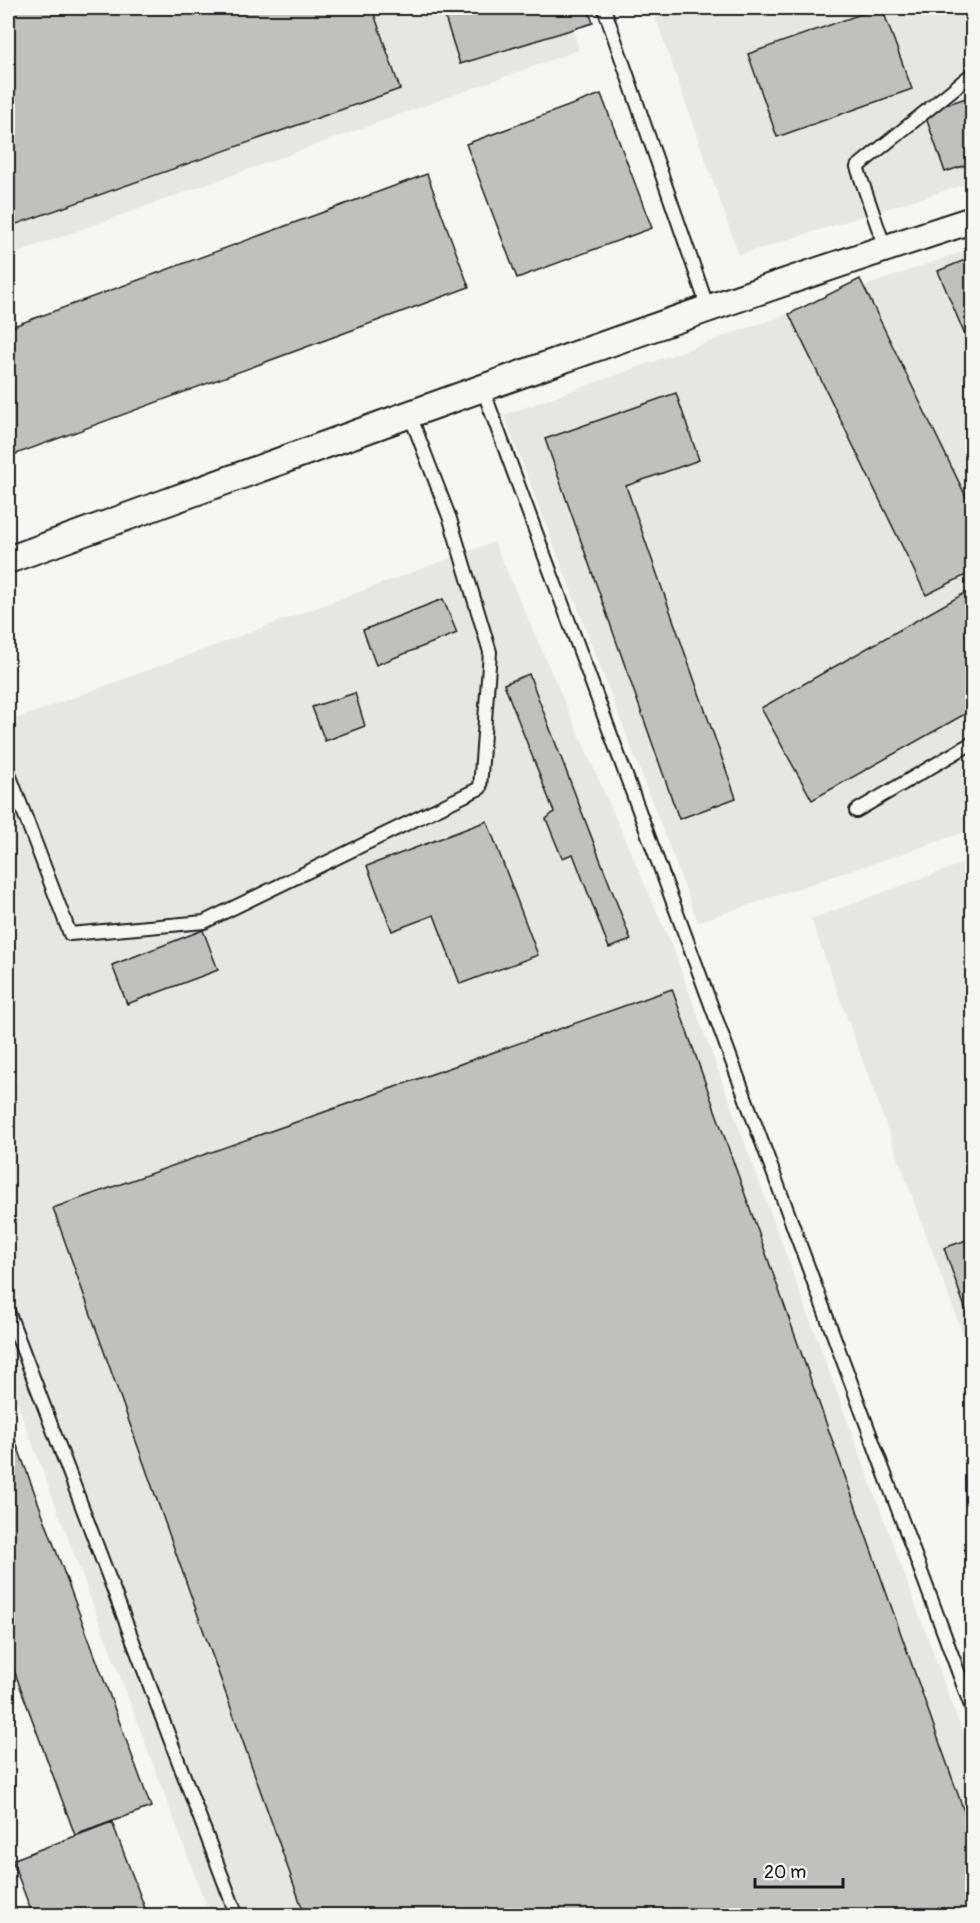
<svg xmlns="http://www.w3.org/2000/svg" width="980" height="1923" font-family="Pangolin,sans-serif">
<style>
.built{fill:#e6e6e2}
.building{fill:#c0c0bd;stroke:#1c1c1c;stroke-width:1.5}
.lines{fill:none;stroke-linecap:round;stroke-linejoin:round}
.service-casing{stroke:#1c1c1c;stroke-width:16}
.minor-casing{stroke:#1c1c1c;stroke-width:30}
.service{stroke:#f6f6f2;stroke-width:12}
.minor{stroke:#f6f6f2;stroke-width:26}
</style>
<rect width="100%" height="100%" fill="#f6f6f2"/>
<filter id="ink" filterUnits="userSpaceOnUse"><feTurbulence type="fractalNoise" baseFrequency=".0167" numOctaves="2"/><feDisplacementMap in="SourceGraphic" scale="12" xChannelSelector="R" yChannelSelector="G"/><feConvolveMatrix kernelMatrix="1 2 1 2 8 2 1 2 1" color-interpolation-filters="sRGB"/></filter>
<g filter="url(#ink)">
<path class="built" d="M 8,8 L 567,8 L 579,50 L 8,256 Z
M 652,8 L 972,8 L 972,182 L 739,255 Z
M 972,248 L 972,830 L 698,922 L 504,415 Z
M 494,542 L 672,946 L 965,1739 L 972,1736 L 972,1915 L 210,1915 L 8,1379 L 8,1087 L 17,1082 L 8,1056 L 8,722 Z
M 972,860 L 972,1360 L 811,919 Z"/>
<path class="building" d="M 8,8 L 372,8 L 400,89 L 8,227 Z
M 442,8 L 588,8 L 593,23 L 460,64 Z
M 878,8 L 882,8 L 912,89 L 777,137 L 748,54 Z
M 601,94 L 652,228 L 517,278 L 466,144 Z
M 972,96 L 972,163 L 945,172 L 924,112 Z
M 427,174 L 469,287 L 8,457 L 8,328 Z
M 972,257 L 972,352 L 938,271 Z
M 860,279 L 972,509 L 972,572 L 926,595 L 789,314 Z
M 676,393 L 699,460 L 626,486 L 736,798 L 679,819 L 545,439 Z
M 972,589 L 972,710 L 812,800 L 761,708 Z
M 443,599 L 457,633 L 376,665 L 363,630 Z
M 529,674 L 631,940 L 609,948 L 573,854 L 562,858 L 546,819 L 554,812 L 504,684 Z
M 355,693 L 365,726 L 325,741 L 312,707 Z
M 487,821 L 538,955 L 460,984 L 434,915 L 392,931 L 367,866 Z
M 203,930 L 218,970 L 127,1004 L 112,965 Z
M 672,989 L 972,1834 L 972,1916 L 305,1916 L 53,1208 Z
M 972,1238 L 972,1328 L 944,1248 Z
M 8,1421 L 151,1807 L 75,1835 L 8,1654 Z
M 112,1822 L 148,1916 L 33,1916 L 12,1860 Z"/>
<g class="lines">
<defs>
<path id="service" d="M 604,8 L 708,308
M 885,248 L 857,167 L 972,74
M 482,387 L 972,1709
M 8,771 L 70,934 L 204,922 L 480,788 L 490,652 L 450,519 L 410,415
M 856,811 L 972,743
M 8,1311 L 237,1916"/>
<path id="minor" d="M 8,560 C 328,444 648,325 972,220"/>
</defs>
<use href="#service" class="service-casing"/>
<use href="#minor" class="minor-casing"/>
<use href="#service" class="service"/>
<use href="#minor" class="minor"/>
</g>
</g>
<rect width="980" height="1923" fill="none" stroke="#f6f6f2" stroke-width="30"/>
<rect x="15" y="15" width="950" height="1893" fill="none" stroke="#1c1c1c" stroke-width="2" filter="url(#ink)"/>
<path d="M755 1878v9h88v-9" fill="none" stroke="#1c1c1c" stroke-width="3"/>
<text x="764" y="1878" font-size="18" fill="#1c1c1c" stroke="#f6f6f2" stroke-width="4.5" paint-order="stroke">20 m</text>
</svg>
